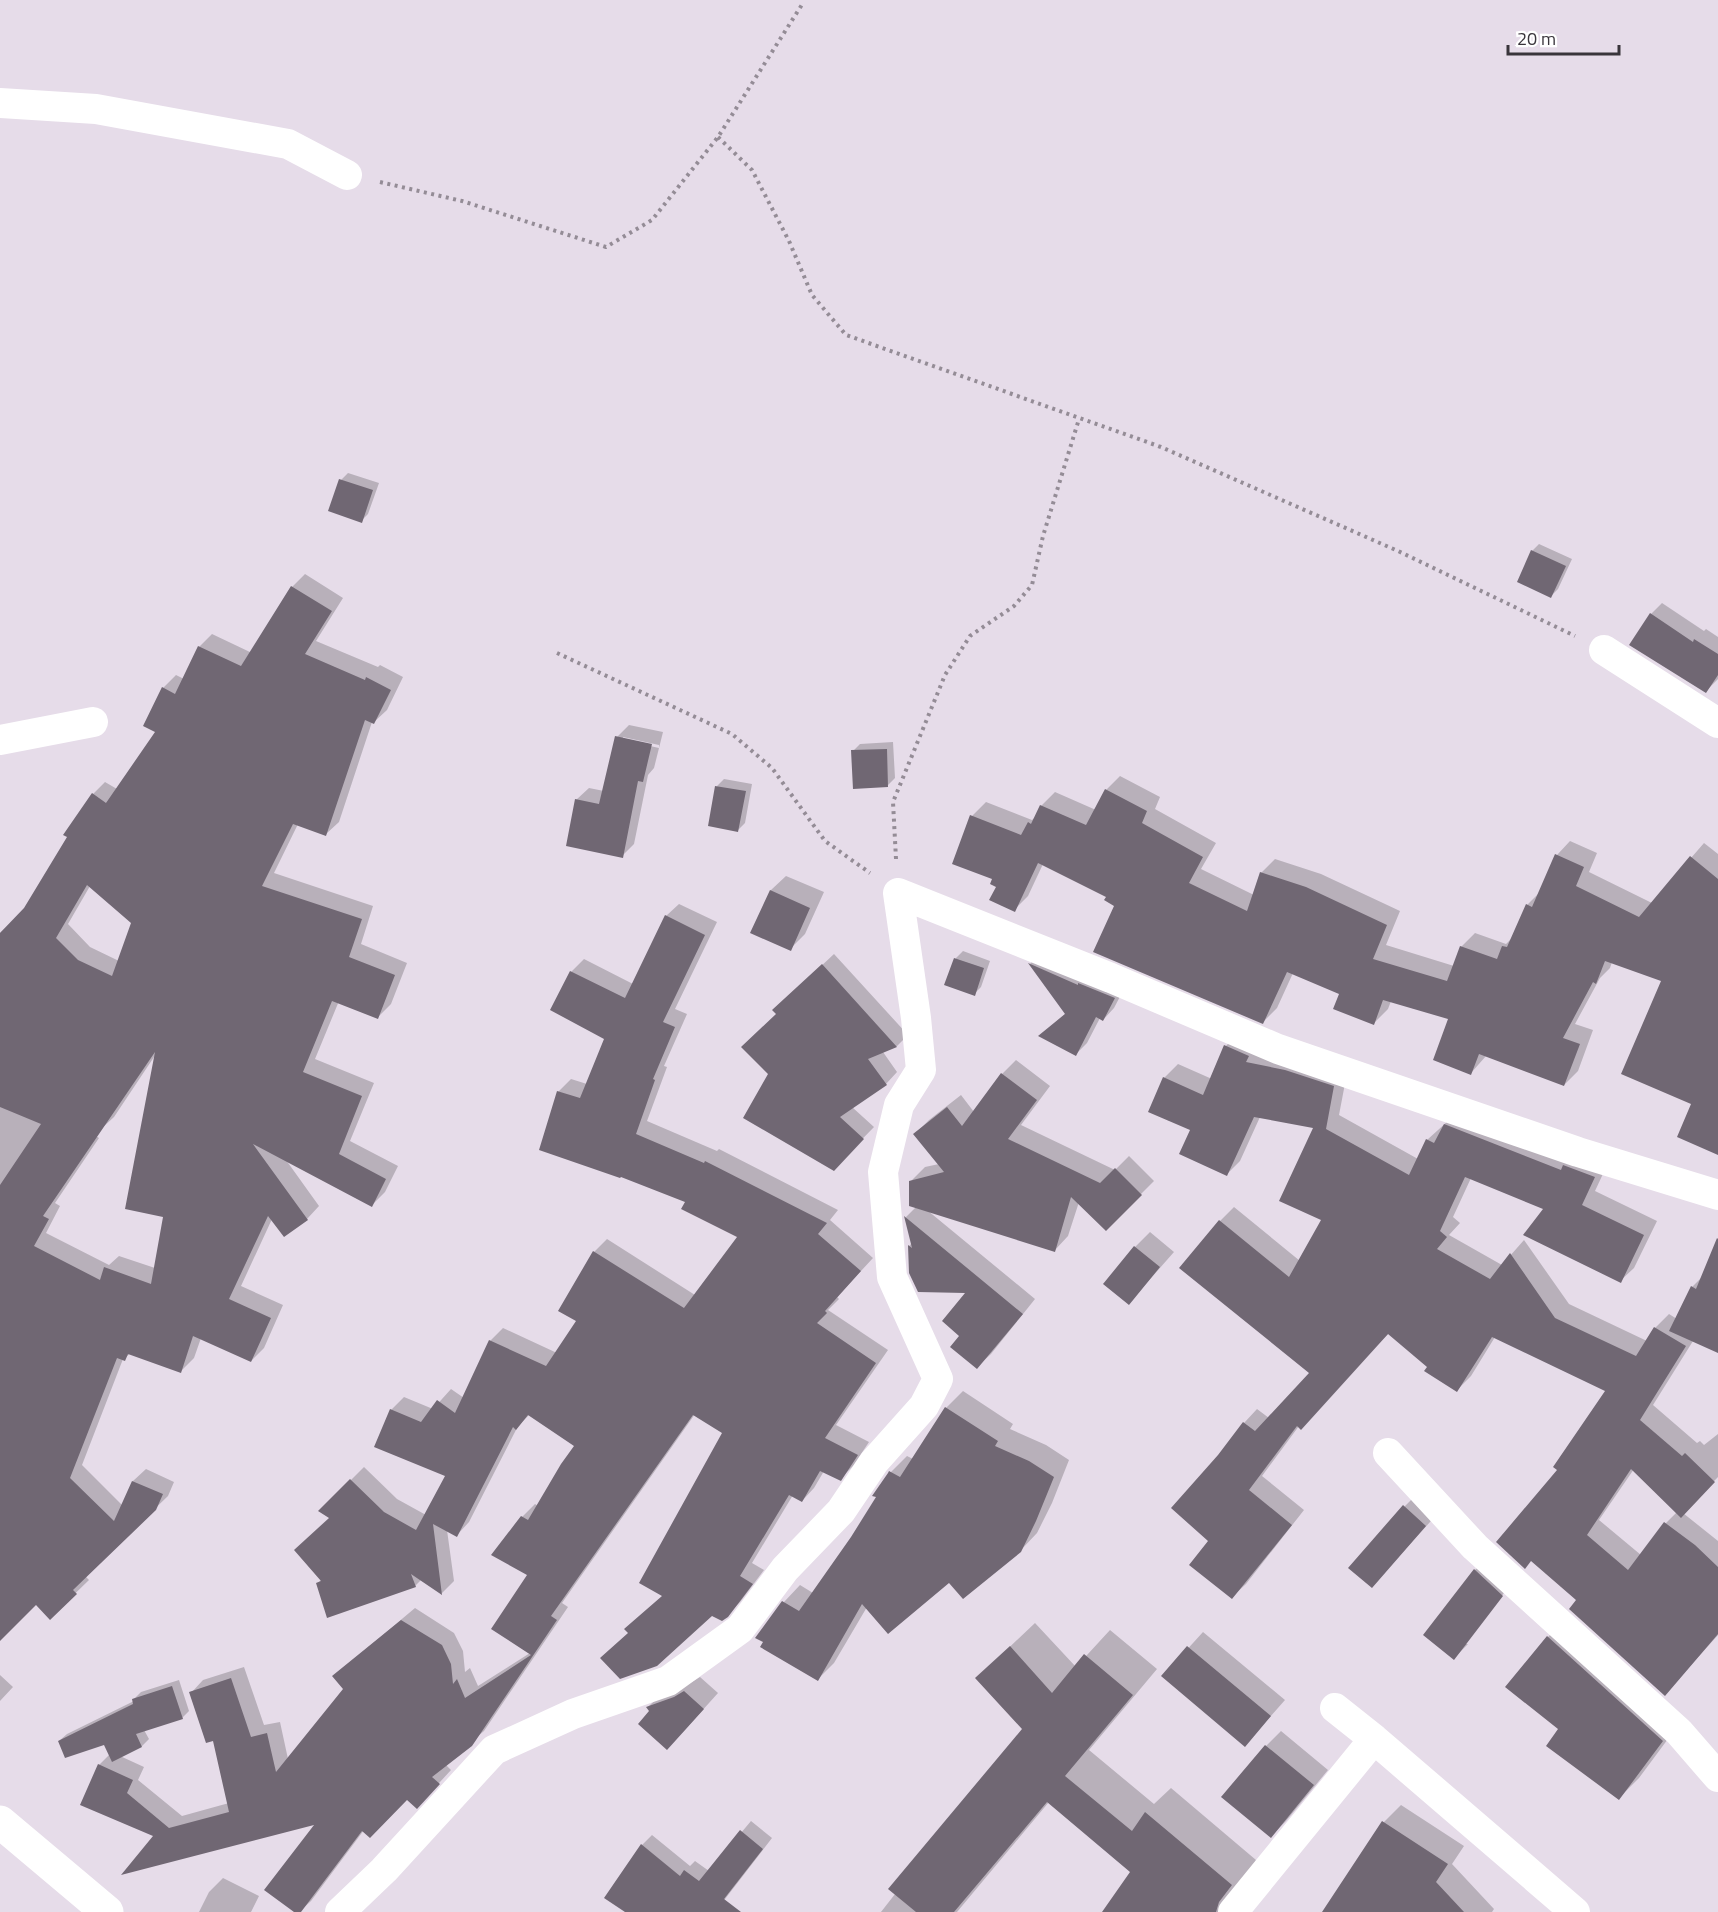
<svg xmlns="http://www.w3.org/2000/svg" width="1718" height="1912" font-family="'Titillium Web',sans-serif">
<style>
.shadow{fill:#0003;fill-rule:evenodd}
.building{fill:#706773;fill-rule:evenodd}
.lines{fill:none;stroke-linecap:round;stroke-linejoin:round}
.path{stroke:#948c96;stroke-width:4;stroke-dasharray:3 4.5;stroke-linecap:butt}
.minor{stroke:#fff;stroke-width:30}
.secondary{stroke:#fff;stroke-width:33}
</style>
<rect width="100%" height="100%" fill="#e6dce9"/>
<path class="shadow" d="M 348,473 L 379,483 L 368,514 L 361,521 L 341,480 Z
M 1539,544 L 1572,559 L 1558,589 L 1551,596 L 1532,551 Z
M 305,574 L 343,598 L 316,641 L 378,667 L 380,665 L 403,677 L 387,710 L 374,722 L 372,722 L 339,822 L 326,834 L 298,824 L 274,873 L 373,906 L 361,944 L 407,963 L 391,1004 L 378,1017 L 339,1001 L 315,1059 L 374,1083 L 350,1141 L 398,1166 L 385,1192 L 372,1205 L 286,1160 L 319,1206 L 307,1219 L 272,1219 L 241,1286 L 283,1305 L 264,1348 L 251,1361 L 201,1338 L 194,1358 L 181,1371 L 131,1353 L 123,1359 L 82,1465 L 122,1505 L 133,1481 L 146,1469 L 174,1482 L 168,1496 L 85,1576 L 89,1580 L 50,1618 L 36,1603 L 0,1614 L 0,1071 L 99,1138 L 55,1203 L 60,1206 L 46,1233 L 109,1265 L 119,1256 L 155,1268 L 165,1216 L 156,1054 L 114,1117 L 101,1129 L 0,1034 L 0,933 L 26,909 L 93,794 L 105,782 L 117,789 L 157,731 L 163,688 L 176,675 L 184,679 L 199,647 L 212,634 L 252,653 L 292,587 ZM 90,886 L 133,922 L 119,961 L 90,947 L 68,924 Z
M 1662,603 L 1704,631 L 1706,629 L 1718,637 L 1718,679 L 1706,691 L 1651,614 Z
M 629,725 L 663,732 L 654,768 L 648,775 L 634,844 L 622,856 L 576,800 L 589,788 L 604,791 L 617,737 ZM 623,737 L 659,745 L 659,748 L 623,740 Z
M 893,742 L 895,778 L 888,785 L 853,751 L 860,744 Z
M 1120,776 L 1160,797 L 1155,809 L 1216,843 L 1201,869 L 1254,895 L 1261,873 L 1275,859 L 1321,874 L 1400,911 L 1386,945 L 1454,966 L 1461,947 L 1475,933 L 1506,944 L 1513,937 L 1527,905 L 1540,892 L 1557,855 L 1570,841 L 1597,853 L 1589,872 L 1652,903 L 1704,843 L 1718,854 L 1718,1153 L 1693,1103 L 1663,980 L 1612,962 L 1610,968 L 1600,978 L 1575,1024 L 1593,1030 L 1578,1071 L 1564,1085 L 1486,1056 L 1471,1073 L 1450,1018 L 1391,1001 L 1388,1009 L 1374,1023 L 1341,993 L 1293,973 L 1277,1008 L 1263,1022 L 1116,905 L 1108,896 L 1043,864 L 1028,896 L 1014,910 L 994,878 L 972,816 L 986,802 L 1032,820 L 1037,816 L 1041,806 L 1055,792 L 1096,810 L 1106,790 Z
M 724,779 L 752,784 L 745,823 L 738,830 L 717,786 Z
M 786,876 L 824,892 L 805,934 L 790,949 L 752,932 L 771,890 Z
M 679,904 L 717,922 L 675,1009 L 687,1014 L 664,1066 L 667,1067 L 647,1121 L 717,1151 L 719,1149 L 838,1210 L 830,1220 L 873,1258 L 837,1297 L 839,1299 L 828,1310 L 888,1350 L 836,1425 L 869,1442 L 853,1466 L 840,1479 L 824,1471 L 814,1488 L 802,1501 L 793,1495 L 752,1563 L 764,1570 L 740,1602 L 727,1615 L 712,1614 L 629,1632 L 664,1595 L 724,1432 L 695,1414 L 562,1603 L 568,1607 L 484,1731 L 445,1764 L 451,1770 L 429,1794 L 407,1798 L 364,1830 L 311,1901 L 299,1912 L 296,1912 L 317,1822 L 156,1835 L 99,1765 L 110,1754 L 104,1743 L 59,1741 L 67,1734 L 134,1701 L 133,1700 L 141,1692 L 179,1680 L 189,1711 L 182,1718 L 144,1730 L 149,1739 L 142,1746 L 120,1756 L 144,1767 L 138,1780 L 182,1816 L 229,1803 L 214,1739 L 191,1693 L 203,1680 L 244,1667 L 264,1725 L 280,1722 L 288,1759 L 345,1689 L 334,1676 L 415,1608 L 454,1633 L 463,1651 L 465,1672 L 470,1668 L 478,1686 L 530,1653 L 530,1574 L 494,1555 L 522,1517 L 535,1504 L 538,1506 L 576,1445 L 530,1414 L 518,1426 L 469,1522 L 457,1535 L 447,1530 L 454,1581 L 442,1593 L 421,1580 L 415,1586 L 318,1583 L 322,1579 L 331,1517 L 320,1511 L 364,1467 L 397,1499 L 426,1515 L 448,1476 L 391,1410 L 404,1397 L 433,1409 L 451,1389 L 464,1398 L 490,1341 L 503,1328 L 557,1353 L 578,1321 L 594,1252 L 607,1239 L 695,1295 L 739,1237 L 687,1201 L 558,1092 L 571,1079 L 587,1084 L 606,1038 L 571,972 L 584,959 L 633,984 L 666,916 Z
M 963,951 L 990,961 L 981,987 L 974,994 L 946,985 L 956,958 Z
M 1040,953 L 1125,987 L 1114,1008 L 1103,1020 L 1100,1018 L 1087,1043 L 1076,1054 L 1040,1036 L 1066,1013 L 1030,964 Z
M 834,954 L 908,1035 L 897,1046 L 883,1052 L 897,1072 L 886,1084 L 852,1107 L 874,1127 L 833,1169 L 770,1074 L 778,1014 L 786,999 Z
M 1239,1032 L 1347,1073 L 1339,1115 L 1418,1159 L 1427,1140 L 1459,1111 L 1608,1163 L 1595,1191 L 1657,1221 L 1634,1268 L 1620,1281 L 1545,1208 L 1471,1178 L 1453,1217 L 1460,1223 L 1449,1235 L 1502,1265 L 1524,1240 L 1569,1304 L 1647,1341 L 1655,1328 L 1669,1314 L 1677,1319 L 1692,1287 L 1704,1275 L 1718,1242 L 1718,1352 L 1693,1341 L 1653,1405 L 1697,1443 L 1700,1441 L 1704,1445 L 1718,1434 L 1718,1477 L 1683,1513 L 1718,1541 L 1718,1635 L 1665,1694 L 1579,1600 L 1560,1469 L 1607,1390 L 1495,1337 L 1471,1376 L 1457,1390 L 1389,1333 L 1299,1426 L 1262,1476 L 1304,1510 L 1246,1584 L 1232,1597 L 1210,1541 L 1219,1456 L 1244,1423 L 1257,1409 L 1269,1418 L 1311,1373 L 1220,1221 L 1234,1207 L 1300,1261 L 1323,1220 L 1315,1127 L 1260,1117 L 1240,1161 L 1226,1175 L 1192,1129 L 1150,1111 L 1164,1078 L 1178,1064 L 1212,1079 L 1226,1046 ZM 1634,1469 L 1677,1512 L 1666,1523 L 1641,1555 L 1599,1520 Z
M 1016,1060 L 1050,1086 L 1021,1125 L 1115,1170 L 1129,1156 L 1154,1181 L 1106,1229 L 1079,1202 L 1068,1236 L 1055,1250 L 927,1210 L 1035,1299 L 991,1354 L 977,1367 L 961,1335 L 968,1292 L 910,1272 L 909,1246 L 912,1243 L 906,1217 L 916,1207 L 911,1181 L 925,1167 L 939,1164 L 915,1134 L 929,1120 L 961,1095 L 974,1112 L 1002,1074 Z
M 1150,1232 L 1174,1252 L 1129,1303 L 1135,1247 Z
M 963,1391 L 1013,1424 L 1010,1429 L 1046,1445 L 1069,1460 L 1052,1503 L 1037,1533 L 1020,1551 L 949,1581 L 867,1607 L 834,1663 L 818,1679 L 784,1602 L 800,1585 L 813,1593 L 852,1538 L 878,1497 L 889,1474 L 907,1456 L 913,1459 L 946,1408 Z
M 1419,1492 L 1440,1511 L 1372,1586 L 1405,1506 Z
M 1490,1555 L 1507,1589 L 1465,1644 L 1468,1644 L 1454,1658 L 1475,1570 Z
M 1568,1617 L 1682,1720 L 1639,1778 L 1619,1798 L 1560,1729 L 1507,1686 L 1548,1637 Z
M 1035,1623 L 1076,1667 L 1110,1630 L 1157,1669 L 1089,1750 L 1154,1804 L 1171,1788 L 1256,1860 L 1233,1912 L 1104,1912 L 1132,1872 L 1049,1802 L 957,1912 L 881,1912 L 1024,1729 L 977,1678 Z
M 1203,1632 L 1285,1700 L 1245,1745 L 1163,1676 Z
M 0,1675 L 13,1687 L 0,1701 Z
M 700,1677 L 718,1693 L 682,1733 L 648,1707 L 663,1692 L 690,1683 Z
M 1281,1731 L 1328,1770 L 1286,1821 L 1271,1836 L 1224,1797 L 1266,1746 Z
M 1401,1805 L 1464,1846 L 1452,1864 L 1494,1909 L 1492,1912 L 1324,1912 L 1384,1822 Z
M 751,1821 L 772,1838 L 715,1912 L 627,1912 L 606,1898 L 642,1845 L 652,1835 L 690,1866 L 695,1861 L 709,1871 Z
M 223,1878 L 259,1896 L 251,1912 L 199,1912 L 209,1892 Z"/>
<path class="building" d="M 339,479 L 373,490 L 362,523 L 328,511 Z
M 1531,550 L 1566,566 L 1551,598 L 1517,582 Z
M 291,586 L 332,611 L 305,654 L 365,680 L 366,677 L 391,690 L 374,724 L 365,720 L 326,836 L 293,824 L 262,886 L 362,919 L 349,957 L 395,975 L 378,1019 L 332,1001 L 303,1072 L 362,1096 L 339,1154 L 386,1179 L 372,1207 L 253,1144 L 308,1220 L 284,1237 L 268,1216 L 229,1299 L 271,1318 L 251,1362 L 193,1336 L 181,1373 L 128,1354 L 125,1361 L 117,1358 L 70,1478 L 114,1521 L 132,1481 L 163,1494 L 156,1510 L 73,1590 L 77,1594 L 50,1620 L 36,1605 L 0,1641 L 0,1185 L 41,1124 L 0,1107 L 0,933 L 24,908 L 67,837 L 63,835 L 92,793 L 106,803 L 155,732 L 143,726 L 162,687 L 175,694 L 198,646 L 241,666 ZM 87,885 L 131,923 L 112,976 L 78,960 L 56,938 ZM 155,1052 L 125,1209 L 163,1217 L 151,1284 L 104,1267 L 100,1280 L 34,1246 L 49,1219 L 43,1216 Z
M 1650,613 L 1693,642 L 1694,639 L 1718,654 L 1718,675 L 1706,693 L 1629,645 Z
M 615,736 L 652,744 L 643,782 L 638,781 L 623,858 L 566,846 L 575,799 L 599,804 Z
M 887,749 L 888,787 L 853,789 L 851,750 Z
M 715,786 L 746,791 L 738,832 L 708,826 Z
M 1105,789 L 1147,811 L 1142,823 L 1203,857 L 1189,883 L 1247,911 L 1260,872 L 1306,887 L 1387,925 L 1373,959 L 1447,981 L 1460,946 L 1497,959 L 1502,946 L 1507,947 L 1526,904 L 1532,907 L 1555,854 L 1584,867 L 1576,886 L 1639,917 L 1690,856 L 1718,879 L 1718,1155 L 1677,1137 L 1691,1104 L 1621,1074 L 1661,981 L 1605,961 L 1596,984 L 1593,982 L 1563,1038 L 1580,1044 L 1564,1086 L 1479,1054 L 1471,1075 L 1433,1060 L 1448,1019 L 1383,1000 L 1374,1025 L 1333,1009 L 1339,994 L 1287,972 L 1263,1024 L 1093,952 L 1114,906 L 1104,900 L 1106,897 L 1038,863 L 1015,912 L 989,900 L 996,887 L 990,884 L 992,879 L 952,864 L 970,815 L 1021,835 L 1028,822 L 1031,824 L 1040,805 L 1086,825 Z
M 770,890 L 810,908 L 791,951 L 750,933 Z
M 665,915 L 705,935 L 663,1022 L 675,1027 L 653,1079 L 655,1080 L 636,1134 L 704,1163 L 705,1161 L 827,1223 L 818,1234 L 861,1271 L 825,1311 L 827,1313 L 817,1323 L 876,1363 L 825,1438 L 858,1455 L 841,1481 L 820,1471 L 802,1502 L 789,1495 L 740,1576 L 753,1584 L 728,1617 L 722,1621 L 712,1616 L 657,1666 L 620,1679 L 600,1658 L 628,1633 L 624,1629 L 662,1596 L 639,1583 L 722,1433 L 693,1415 L 551,1616 L 557,1620 L 472,1746 L 432,1777 L 440,1784 L 417,1809 L 407,1800 L 370,1838 L 362,1831 L 301,1912 L 294,1912 L 264,1890 L 314,1825 L 121,1875 L 153,1836 L 80,1805 L 98,1764 L 133,1780 L 127,1793 L 169,1828 L 229,1812 L 213,1741 L 206,1743 L 189,1692 L 231,1678 L 251,1737 L 267,1733 L 276,1772 L 343,1689 L 332,1676 L 401,1620 L 442,1645 L 451,1664 L 453,1684 L 457,1679 L 465,1698 L 531,1655 L 491,1629 L 527,1575 L 491,1555 L 521,1516 L 528,1520 L 561,1464 L 574,1446 L 528,1415 L 516,1430 L 513,1427 L 457,1537 L 433,1524 L 442,1595 L 411,1574 L 416,1587 L 327,1618 L 316,1583 L 321,1581 L 294,1550 L 329,1518 L 318,1511 L 350,1479 L 384,1512 L 416,1530 L 445,1476 L 374,1447 L 390,1409 L 421,1422 L 437,1400 L 455,1413 L 489,1340 L 546,1366 L 576,1321 L 558,1311 L 593,1251 L 684,1308 L 737,1237 L 681,1209 L 685,1202 L 621,1177 L 620,1178 L 539,1150 L 557,1091 L 580,1098 L 604,1039 L 550,1010 L 570,971 L 625,998 Z
M 954,958 L 984,968 L 975,996 L 944,985 Z
M 1028,963 L 1078,985 L 1078,983 L 1115,998 L 1103,1021 L 1096,1017 L 1076,1056 L 1038,1036 L 1065,1014 Z
M 822,964 L 897,1047 L 868,1059 L 887,1085 L 840,1117 L 864,1139 L 834,1171 L 743,1118 L 768,1074 L 741,1047 L 776,1014 L 772,1010 Z
M 1224,1045 L 1249,1056 L 1246,1062 L 1285,1070 L 1334,1086 L 1326,1129 L 1409,1175 L 1426,1139 L 1434,1143 L 1444,1124 L 1561,1170 L 1563,1165 L 1595,1177 L 1582,1205 L 1644,1235 L 1621,1283 L 1523,1235 L 1543,1209 L 1465,1177 L 1440,1231 L 1447,1237 L 1437,1249 L 1490,1279 L 1510,1253 L 1555,1318 L 1636,1356 L 1654,1327 L 1686,1346 L 1640,1420 L 1682,1456 L 1685,1453 L 1715,1482 L 1681,1518 L 1631,1469 L 1587,1535 L 1628,1570 L 1664,1522 L 1695,1545 L 1718,1567 L 1718,1634 L 1665,1696 L 1569,1609 L 1576,1600 L 1531,1561 L 1525,1569 L 1496,1542 L 1557,1470 L 1553,1467 L 1605,1391 L 1492,1337 L 1457,1392 L 1424,1371 L 1427,1367 L 1388,1334 L 1301,1430 L 1297,1426 L 1249,1490 L 1292,1525 L 1232,1599 L 1189,1565 L 1208,1541 L 1171,1508 L 1218,1455 L 1243,1422 L 1255,1431 L 1309,1373 L 1179,1268 L 1219,1220 L 1289,1277 L 1321,1220 L 1279,1201 L 1313,1128 L 1254,1117 L 1227,1176 L 1179,1154 L 1190,1130 L 1148,1112 L 1163,1077 L 1203,1095 Z
M 1001,1073 L 1037,1100 L 1008,1139 L 1100,1183 L 1115,1168 L 1142,1195 L 1106,1231 L 1071,1197 L 1055,1252 L 909,1206 L 909,1181 L 944,1172 L 913,1134 L 947,1107 L 962,1126 Z
M 904,1216 L 1023,1314 L 977,1369 L 950,1347 L 959,1336 L 942,1321 L 965,1293 L 918,1292 L 909,1273 L 908,1245 L 912,1248 Z
M 1717,1238 L 1718,1239 L 1718,1353 L 1669,1331 L 1691,1286 L 1696,1289 Z
M 1134,1246 L 1160,1267 L 1129,1305 L 1103,1284 Z
M 945,1407 L 998,1441 L 995,1446 L 1029,1461 L 1054,1477 L 1036,1521 L 1021,1552 L 963,1599 L 949,1583 L 888,1634 L 862,1604 L 818,1681 L 760,1647 L 763,1642 L 755,1638 L 782,1601 L 799,1611 L 851,1537 L 876,1497 L 872,1496 L 888,1473 L 889,1471 L 900,1477 Z
M 1403,1505 L 1426,1526 L 1372,1588 L 1348,1568 Z
M 1474,1569 L 1503,1596 L 1454,1660 L 1423,1635 Z
M 1547,1636 L 1663,1741 L 1619,1800 L 1546,1746 L 1558,1729 L 1505,1687 Z
M 1010,1646 L 1052,1693 L 1084,1654 L 1133,1695 L 1065,1776 L 1132,1831 L 1145,1812 L 1232,1885 L 1219,1902 L 1216,1912 L 1102,1912 L 1130,1872 L 1047,1802 L 954,1912 L 916,1912 L 888,1889 L 1022,1729 L 975,1678 Z
M 1187,1646 L 1271,1716 L 1245,1747 L 1161,1676 Z
M 172,1686 L 183,1719 L 136,1734 L 142,1747 L 112,1762 L 104,1745 L 65,1758 L 58,1741 L 133,1704 L 132,1699 Z
M 684,1691 L 704,1709 L 667,1750 L 638,1724 L 649,1711 L 646,1707 L 674,1697 Z
M 1265,1745 L 1314,1785 L 1271,1838 L 1221,1797 Z
M 1382,1821 L 1448,1864 L 1436,1882 L 1464,1912 L 1322,1912 Z
M 740,1830 L 763,1849 L 724,1899 L 741,1912 L 625,1912 L 604,1898 L 641,1844 L 680,1876 L 684,1870 L 699,1881 Z"/>
<g class="lines">
<path class="path" d="M 718,137 L 752,170 L 789,241 L 812,295 L 846,335 L 1161,447 L 1398,551 L 1575,636
M 380,182 L 462,201 L 606,247 L 652,220 L 718,137 L 803,3
M 557,653 L 732,734 L 772,768 L 825,841 L 870,873
M 896,859 L 893,802 L 945,675 L 970,636 L 1014,606 L 1032,585 L 1043,536 L 1079,419"/>
<path class="minor" d="M 0,103 L 96,109 L 288,144 L 347,175
M 1604,650 L 1718,723
M 0,740 L 93,722
M 898,893 L 1111,978 L 1278,1049 L 1578,1152 L 1718,1195
M 1388,1453 L 1475,1547 L 1679,1732 L 1718,1777
M 1335,1708 L 1374,1739
M 340,1912 L 384,1870 L 494,1750 L 573,1714 L 668,1681 L 740,1629 L 785,1569 L 841,1511 L 874,1462 L 924,1406 L 938,1379 L 892,1277 L 883,1172 L 899,1105 L 921,1070 L 916,1018 L 898,893
M 1233,1912 L 1374,1739 L 1575,1912"/>
<path class="secondary" d="M 0,1822 L 107,1912"/>
</g>
<path d="M1508 45v9h111v-9" fill="none" stroke="#39353b" stroke-width="3"/>
<text x="1517" y="45" font-size="18" fill="#39353b" stroke="#ffffff" stroke-width="4.5" paint-order="stroke">20 m</text>
</svg>
